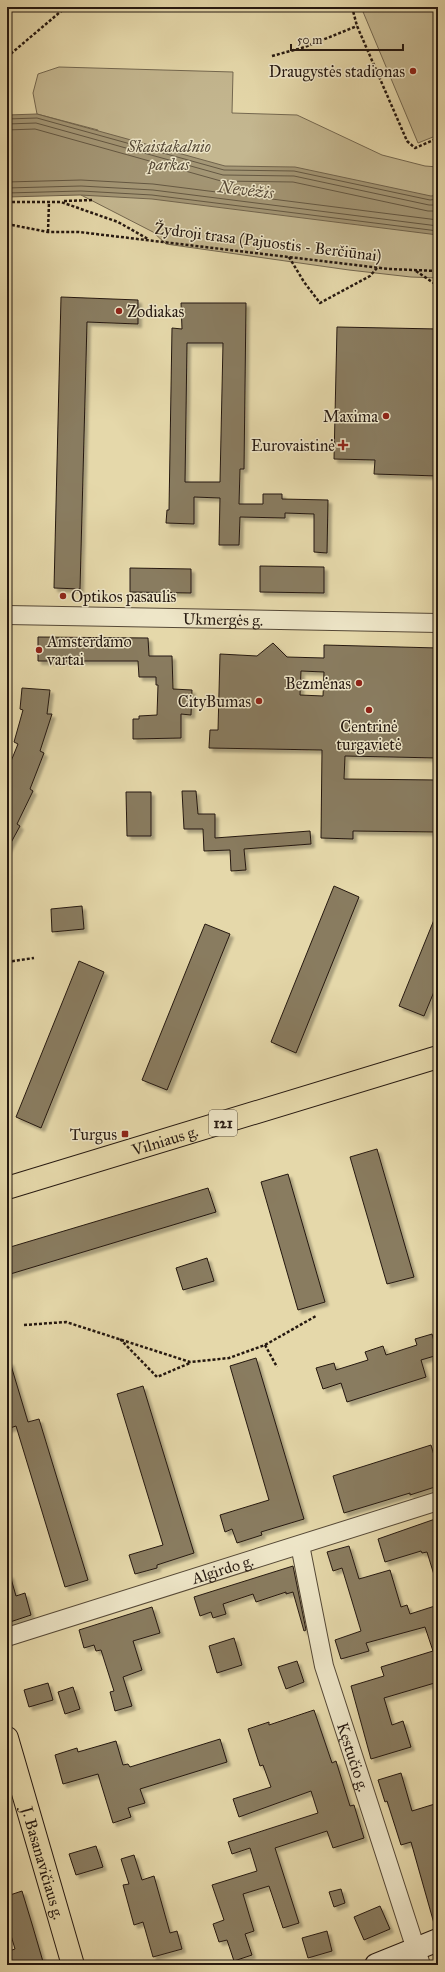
<svg xmlns="http://www.w3.org/2000/svg" width="445" height="1972" font-family="'IM FELL Great Primer',serif">
<style>
.green{fill:#c4b790;stroke:#746850}
.water{fill:#a49776;stroke:#71644d}
.lines{fill:none;stroke-linecap:round;stroke-linejoin:round}
.shore{stroke:#645843;stroke-width:1}
.building{fill:#897c60;stroke:#251810;fill-rule:evenodd;filter:url(#shadow)}
.street-casing{stroke:#554836;stroke-width:20}
.secondary-casing{stroke:#251810;stroke-width:24}
.primary-casing{stroke:#251810;stroke-width:24}
.highway-casing{stroke:#251810;stroke-width:24}
.path{stroke:#251810;stroke-width:2.5;stroke-dasharray:3 2;stroke-linecap:butt}
.street{stroke:#eee6c8;stroke-width:18}
.secondary{stroke:#eee6c8;stroke-width:22}
.primary{stroke:#e5d8aa;stroke-width:22}
.highway{stroke:#e5d8aa;stroke-width:22}
.poi-dot{fill:#8f2418;stroke:#eee6c8;stroke-width:1.5}
.labels{text-anchor:middle;dominant-baseline:central;stroke-width:3;stroke-linejoin:round;paint-order:stroke}
.shield{fill:#eee6c8;stroke:#615647;stroke-width:1}
.shield-label{font-size:15px;font-weight:bold;fill:#251810}
.poi-label{font-size:16px;fill:#251810;stroke:#eee6c8;text-anchor:end}
.park-label{font-size:16px;font-style:italic;fill:#554836;stroke:#eee6c8}
.street-label{font-size:16px;fill:#251810;stroke:#eee6c8}
.water-label{font-size:17px;font-style:italic;fill:#584b39;stroke:#eee6c8}
</style>
<defs>
<filter id="shadow"><feDropShadow dx="3.5" dy="3.5" stdDeviation="1" flood-color="#0004"/></filter>
</defs>
<rect width="100%" height="100%" fill="#e5d8aa"/>
<filter id="stains"><feTurbulence type="fractalNoise" baseFrequency=".005" numOctaves="4"/><feColorMatrix values="0 0 0 0 .2 0 0 0 0 .09 0 0 0 0 .02 0 0 0 .5 -.17"/></filter>
<radialGradient id="worn" r=".72"><stop offset=".6" stop-color="#630" stop-opacity="0"/><stop offset="1" stop-color="#630" stop-opacity=".3"/></radialGradient>
<path class="green" d="M 361,7 L 438,7 L 438,135 L 418,143 Z
M 59,67 L 233,72 L 232,113 L 297,115 L 382,155 L 425,166 L 438,167 L 438,278 L 411,277 L 349,270 L 166,244 L 153,232 L 81,195 L 98,130 L 37,114 L 33,93 L 38,74 Z"/>
<path class="water" d="M 37,114 L 225,166 L 295,167 L 431,196 L 438,195 L 438,235 L 152,199 L 80,195 L 7,197 L 7,115 Z"/>
<g class="lines">
<path class="shore" d="M 7,119 L 37,118 L 224,170 L 294,171 L 430,200 L 438,199
M 7,124 L 36,123 L 223,175 L 294,176 L 429,205 L 438,205
M 7,130 L 35,129 L 221,181 L 293,182 L 428,211 L 438,211
M 7,182 L 81,180 L 153,184 L 438,220
M 7,188 L 81,186 L 153,190 L 438,226
M 7,193 L 81,191 L 152,195 L 438,231"/>
</g>
<path class="building" d="M 61,297 L 138,300 L 138,324 L 87,322 L 80,589 L 54,588 Z
M 181,303 L 246,303 L 244,469 L 240,469 L 239,504 L 263,504 L 263,494 L 282,494 L 282,499 L 328,500 L 327,553 L 314,552 L 314,514 L 285,513 L 285,518 L 240,517 L 239,545 L 219,545 L 220,498 L 194,497 L 194,524 L 166,523 L 167,510 L 169,510 L 172,328 L 182,329 ZM 187,343 L 223,343 L 220,482 L 185,482 Z
M 337,327 L 438,329 L 438,476 L 374,474 L 375,460 L 334,459 Z
M 260,566 L 324,567 L 324,593 L 260,592 Z
M 130,568 L 191,569 L 191,593 L 130,592 Z
M 38,637 L 148,638 L 149,656 L 172,656 L 173,689 L 192,690 L 191,715 L 181,714 L 181,738 L 133,739 L 133,719 L 139,719 L 139,716 L 157,715 L 158,685 L 156,685 L 156,677 L 139,677 L 138,661 L 38,661 Z
M 273,643 L 287,657 L 324,658 L 324,645 L 438,648 L 438,758 L 345,756 L 344,779 L 438,780 L 438,832 L 353,831 L 353,839 L 321,838 L 322,750 L 209,748 L 210,730 L 218,730 L 220,654 L 257,656 ZM 301,671 L 324,672 L 323,696 L 300,695 Z
M 22,688 L 50,690 L 47,714 L 52,714 L 40,751 L 44,753 L 30,789 L 33,791 L 17,824 L 20,826 L 7,850 L 7,771 L 18,744 L 14,742 L 23,710 L 20,709 Z
M 182,791 L 196,791 L 198,814 L 215,814 L 215,838 L 310,831 L 311,844 L 244,849 L 246,870 L 231,871 L 230,850 L 204,851 L 203,829 L 184,829 Z
M 126,792 L 151,792 L 151,836 L 127,836 Z
M 334,886 L 359,897 L 296,1053 L 271,1042 Z
M 82,906 L 84,929 L 52,932 L 51,909 Z
M 438,910 L 438,982 L 424,1016 L 399,1006 Z
M 205,924 L 230,934 L 167,1090 L 142,1080 Z
M 79,961 L 104,972 L 41,1128 L 16,1117 Z
M 377,1149 L 414,1277 L 387,1284 L 350,1157 Z
M 288,1174 L 325,1302 L 298,1310 L 261,1182 Z
M 208,1188 L 216,1212 L 7,1275 L 7,1248 Z
M 207,1258 L 214,1281 L 183,1290 L 176,1268 Z
M 432,1334 L 438,1355 L 421,1360 L 426,1377 L 347,1402 L 341,1383 L 323,1389 L 316,1368 L 334,1363 L 336,1370 L 368,1360 L 365,1352 L 383,1346 L 386,1355 L 417,1345 L 415,1339 Z
M 256,1358 L 304,1519 L 261,1532 L 262,1535 L 237,1543 L 232,1529 L 225,1532 L 220,1515 L 269,1500 L 230,1366 Z
M 7,1362 L 10,1362 L 28,1422 L 39,1419 L 88,1580 L 65,1587 L 16,1426 L 7,1429 Z
M 143,1386 L 194,1553 L 157,1565 L 157,1568 L 135,1574 L 129,1555 L 163,1545 L 117,1394 Z
M 431,1445 L 438,1469 L 438,1486 L 410,1495 L 410,1493 L 344,1513 L 333,1476 Z
M 438,1518 L 438,1577 L 435,1578 L 427,1552 L 422,1553 L 421,1551 L 385,1562 L 378,1539 Z
M 349,1546 L 359,1579 L 390,1570 L 401,1607 L 407,1605 L 410,1614 L 438,1605 L 438,1682 L 384,1698 L 392,1725 L 403,1721 L 411,1747 L 371,1759 L 351,1686 L 384,1676 L 381,1667 L 433,1651 L 425,1627 L 366,1643 L 369,1651 L 341,1659 L 335,1640 L 361,1631 L 342,1568 L 333,1571 L 327,1552 Z
M 293,1566 L 306,1630 L 304,1631 L 293,1592 L 286,1594 L 286,1592 L 256,1602 L 253,1594 L 223,1604 L 226,1614 L 213,1618 L 211,1612 L 200,1616 L 194,1597 Z
M 7,1575 L 10,1575 L 16,1596 L 25,1593 L 31,1615 L 7,1623 Z
M 152,1607 L 160,1633 L 133,1641 L 142,1670 L 123,1677 L 132,1706 L 115,1711 L 110,1692 L 114,1691 L 101,1650 L 96,1651 L 94,1645 L 84,1648 L 79,1630 Z
M 234,1638 L 242,1665 L 217,1673 L 209,1646 Z
M 297,1661 L 304,1682 L 286,1689 L 278,1667 Z
M 48,1683 L 53,1700 L 29,1707 L 24,1690 Z
M 73,1687 L 80,1709 L 65,1714 L 58,1692 Z
M 314,1710 L 332,1763 L 336,1761 L 350,1806 L 354,1805 L 364,1838 L 333,1848 L 327,1831 L 275,1848 L 299,1923 L 283,1928 L 269,1886 L 243,1894 L 254,1931 L 245,1934 L 252,1955 L 234,1961 L 227,1940 L 219,1942 L 213,1924 L 224,1920 L 212,1885 L 257,1871 L 250,1848 L 232,1854 L 228,1842 L 318,1813 L 311,1791 L 239,1817 L 233,1799 L 271,1787 L 263,1765 L 260,1766 L 248,1729 L 269,1722 L 269,1725 Z
M 220,1739 L 227,1762 L 140,1789 L 145,1803 L 128,1808 L 131,1817 L 113,1823 L 98,1774 L 63,1784 L 55,1755 L 77,1748 L 78,1752 L 116,1741 L 123,1765 L 128,1764 L 130,1767 Z
M 401,1773 L 412,1811 L 438,1803 L 438,1926 L 435,1927 L 411,1842 L 401,1845 L 387,1801 L 385,1802 L 378,1780 Z
M 96,1846 L 103,1867 L 76,1875 L 69,1854 Z
M 134,1855 L 142,1880 L 154,1876 L 170,1933 L 177,1931 L 182,1949 L 153,1957 L 143,1922 L 134,1925 L 123,1885 L 129,1884 L 121,1859 Z
M 341,1889 L 345,1903 L 334,1907 L 329,1892 Z
M 22,1891 L 32,1924 L 44,1965 L 13,1965 L 9,1951 L 15,1949 L 7,1922 L 7,1896 Z
M 380,1906 L 390,1929 L 364,1940 L 354,1917 Z
M 327,1931 L 332,1951 L 308,1958 L 302,1938 Z"/>
<g class="lines">
<defs>
<g id="street">
<path id="s1" d="M 7,615 L 438,623"/>
<path id="s2" d="M 300,1545 L 324,1666 L 421,1965"/>
<path id="s3" d="M 7,1637 L 438,1501"/>
</g>
<path id="secondary" d="M 376,1965 L 438,1940"/>
<g id="primary">
<path id="s4" d="M 7,1188 L 438,1057"/>
</g>
<g id="highway">
<path id="s5" d="M 7,1738 L 73,1965"/>
</g>
</defs>
<use href="#street" class="street-casing"/>
<use href="#secondary" class="secondary-casing"/>
<use href="#primary" class="primary-casing"/>
<use href="#highway" class="highway-casing"/>
<path class="path" d="M 352,7 L 357,26 L 407,141 L 415,148 L 438,138
M 272,56 L 305,47 L 357,26
M 7,57 L 66,7
M 64,201 L 93,200
M 7,202 L 61,202 L 118,222 L 148,239
M 7,224 L 48,232 L 79,232 L 389,269 L 438,271
M 48,232 L 49,202
M 289,257 L 304,282 L 320,303 L 370,276 L 377,268
M 416,271 L 438,286
M 7,962 L 34,958
M 24,1325 L 66,1322 L 190,1362 L 229,1358 L 265,1345 L 316,1316
M 120,1339 L 157,1377 L 190,1363
M 265,1345 L 277,1367"/>
<use href="#street" class="street"/>
<use href="#secondary" class="secondary"/>
<use href="#primary" class="primary"/>
<use href="#highway" class="highway"/>
</g>
<g class="poi-dot">
<circle cx="413" cy="71" r="4"/>
<circle cx="119" cy="311" r="4"/>
<circle cx="386" cy="416" r="4"/>
<path d="M341 439h4v4h4v4h-4v4h-4v-4h-4v-4h4z"/>
<circle cx="63" cy="596" r="4"/>
<circle cx="39" cy="650" r="4"/>
<circle cx="359" cy="683" r="4"/>
<circle cx="259" cy="701" r="4"/>
<circle cx="369" cy="710" r="4"/>
<rect x="121" y="1130" width="8" height="8" rx="2"/>
</g>
<g class="labels">
<rect class="shield" x="209" y="1110" width="28" height="26" rx="3"/>
<g class="shield-label">
<text x="223" y="1123">121</text>
</g>
<g class="poi-label">
<text x="405" y="71">Draugystės stadionas</text>
<text x="127" y="311" text-anchor="start">Zodiakas</text>
<text x="378" y="416">Maxima</text>
<text x="335" y="445">Eurovaistinė</text>
<text x="71" y="596" text-anchor="start">Optikos pasaulis</text>
<text x="47" y="641" text-anchor="start">Amsterdamo<tspan x="47" dy="18">vartai</tspan></text>
<text x="351" y="683">Bezmėnas</text>
<text x="251" y="701">CityBumas</text>
<text x="369" y="726" text-anchor="middle">Centrinė<tspan x="369" dy="18">turgavietė</tspan></text>
<text x="117" y="1134">Turgus</text>
</g>
<g class="park-label">
<text x="169" y="146">Skaistakalnio<tspan x="169" dy="18">parkas</tspan></text>
</g>
<g class="street-label">
<text transform="translate(268 242) rotate(7)">Žydroji trasa (Pajuostis - Berčiūnai)</text>
<text stroke="none"><textPath href="#s1" startOffset="216">Ukmergės g.</textPath></text>
<text stroke="none"><textPath href="#s4" startOffset="165">Vilniaus g.</textPath></text>
<text stroke="none"><textPath href="#s3" startOffset="226">Algirdo g.</textPath></text>
<text stroke="none"><textPath href="#s2" startOffset="219">Kęstučio g.</textPath></text>
<text stroke="none"><textPath href="#s5" startOffset="130">J. Basanavičiaus g.</textPath></text>
</g>
<g class="water-label">
<text transform="translate(246 190) rotate(7)">Nevėžis</text>
</g>
</g>
<rect width="445" height="1972" fill="none" stroke="#e5d8aa" stroke-width="24"/>
<rect x="8" y="8" width="429" height="1956" fill="none" stroke="#251810" stroke-width="2"/>
<rect x="12" y="12" width="421" height="1948" fill="none" stroke="#251810"/>
<path d="M291 44v6h112v-6" fill="none" stroke="#251810" stroke-width="2"/>
<text x="297" y="44" font-size="12" fill="#251810" stroke="#eee6c8" stroke-width="3" paint-order="stroke">50 m</text>
<rect width="100%" height="100%" filter="url(#stains)"/>
<rect width="100%" height="100%" fill="url(#worn)"/>
</svg>
